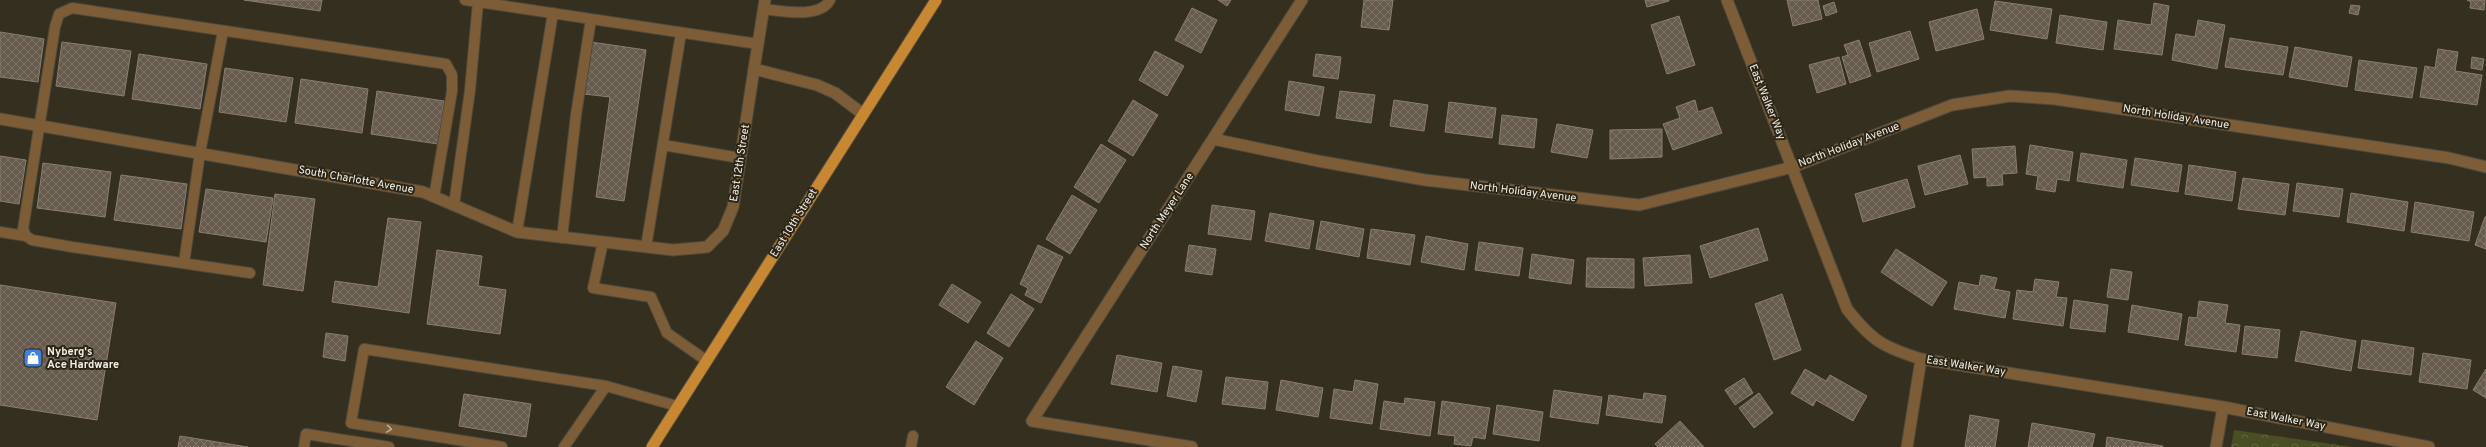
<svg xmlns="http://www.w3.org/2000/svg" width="2486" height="447" font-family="Overpass,sans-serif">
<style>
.park{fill:url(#park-crowns)}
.building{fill:url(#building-cross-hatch);stroke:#8a7e70}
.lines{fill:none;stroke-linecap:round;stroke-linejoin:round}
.service-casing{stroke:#504a3c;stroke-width:12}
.minor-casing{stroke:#504a3c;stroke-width:13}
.tertiary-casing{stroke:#504a3c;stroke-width:13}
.primary-casing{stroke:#504a3c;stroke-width:13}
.service{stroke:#7c5d38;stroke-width:10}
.minor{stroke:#7c5d38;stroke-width:11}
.tertiary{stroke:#7c5d38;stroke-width:11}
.primary{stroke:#c88731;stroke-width:11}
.oneway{stroke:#bdad97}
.labels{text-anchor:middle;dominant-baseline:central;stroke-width:4;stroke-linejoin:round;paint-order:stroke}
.street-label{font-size:11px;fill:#f3efe5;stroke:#2b2517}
.poi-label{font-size:11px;font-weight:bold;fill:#f3efe5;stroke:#2b2517;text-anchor:start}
</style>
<defs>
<pattern id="park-crowns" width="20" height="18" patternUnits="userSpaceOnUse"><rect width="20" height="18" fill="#4a4e23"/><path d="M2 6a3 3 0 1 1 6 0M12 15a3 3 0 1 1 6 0" fill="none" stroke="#656843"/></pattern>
<pattern id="building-cross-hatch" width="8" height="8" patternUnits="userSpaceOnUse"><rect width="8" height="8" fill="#675b4d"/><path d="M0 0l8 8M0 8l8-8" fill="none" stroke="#7d7366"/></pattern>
</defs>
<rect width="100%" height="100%" fill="#352f20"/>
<path class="park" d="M 2234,430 L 2353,447 L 2231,447 Z"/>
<path class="building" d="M 244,0 L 322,0 L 320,11 Z
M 1218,0 L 1231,0 L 1227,6 Z
M 1364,0 L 1393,0 L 1389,30 L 1361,27 Z
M 1645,0 L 1669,0 L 1669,1 L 1647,7 Z
M 1787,0 L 1818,0 L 1822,19 L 1793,26 Z
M 2467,0 L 2485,0 L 2484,10 L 2470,8 L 2471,2 Z
M 1995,1 L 2052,9 L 2047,39 L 1990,30 Z
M 1834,2 L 1837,12 L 1826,16 L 1823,6 Z
M 2154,3 L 2169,6 L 2162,55 L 2114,49 L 2118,20 L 2151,25 Z
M 2351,5 L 2360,6 L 2358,15 L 2349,13 Z
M 1192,8 L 1217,20 L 1201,53 L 1175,40 Z
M 1977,9 L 1984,39 L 1936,51 L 1929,22 Z
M 2060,15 L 2107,22 L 2103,50 L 2056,43 Z
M 1679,16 L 1695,65 L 1667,74 L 1651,25 Z
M 2198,20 L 2225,25 L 2217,69 L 2172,60 L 2176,34 L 2195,37 Z
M 1910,31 L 1919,59 L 1877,72 L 1869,43 Z
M 0,32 L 44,39 L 38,82 L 0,77 Z
M 2230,38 L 2288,47 L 2283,75 L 2225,67 Z
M 1859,40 L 1871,76 L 1850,83 L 1842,57 L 1848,55 L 1844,45 Z
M 62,42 L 131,51 L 124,96 L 56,86 Z
M 591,42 L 646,50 L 624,201 L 596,197 L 610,97 L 584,94 Z
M 2295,47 L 2352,57 L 2347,87 L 2289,77 Z
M 2438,49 L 2458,52 L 2455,71 L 2482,75 L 2477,105 L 2420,97 L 2425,66 L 2435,68 Z
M 1155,51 L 1184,66 L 1167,96 L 1139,80 Z
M 139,54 L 207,64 L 200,109 L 132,99 Z
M 1316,54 L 1341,57 L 1338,79 L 1313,76 Z
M 1839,57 L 1846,84 L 1817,93 L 1809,65 Z
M 2472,57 L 2484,59 L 2482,70 L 2471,68 Z
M 2359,60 L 2417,68 L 2412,98 L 2355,90 Z
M 225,68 L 293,78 L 286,122 L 219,112 Z
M 301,79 L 368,89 L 362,133 L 295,123 Z
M 1289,81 L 1324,87 L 1319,116 L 1285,110 Z
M 377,91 L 444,101 L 438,144 L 371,134 Z
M 1340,91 L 1375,95 L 1371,123 L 1336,118 Z
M 1133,100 L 1158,115 L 1133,156 L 1108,141 Z
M 1394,100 L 1428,105 L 1424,131 L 1390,126 Z
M 1695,100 L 1698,112 L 1712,107 L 1722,133 L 1673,150 L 1663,124 L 1680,118 L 1676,107 Z
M 1449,102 L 1496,108 L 1492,138 L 1445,132 Z
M 1502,115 L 1537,119 L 1534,148 L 1499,144 Z
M 1557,124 L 1593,130 L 1587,158 L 1551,152 Z
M 1662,129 L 1662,157 L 1610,159 L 1610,130 Z
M 1101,144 L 1126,160 L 1099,203 L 1074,187 Z
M 2030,145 L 2073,152 L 2069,181 L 2057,179 L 2055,192 L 2036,189 L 2038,176 L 2026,174 Z
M 2015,146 L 2017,173 L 2002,174 L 2003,185 L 1987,186 L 1987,177 L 1974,178 L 1972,149 Z
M 2081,153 L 2127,160 L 2123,188 L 2077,181 Z
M 1960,155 L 1968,184 L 1925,195 L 1918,166 Z
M 0,156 L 26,160 L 19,204 L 0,201 Z
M 2135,158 L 2182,165 L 2178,192 L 2131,185 Z
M 43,163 L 111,172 L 105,217 L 37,208 Z
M 2189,165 L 2236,172 L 2232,201 L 2185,194 Z
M 121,175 L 187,184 L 181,229 L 114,220 Z
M 2243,178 L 2289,184 L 2285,215 L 2238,209 Z
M 1907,179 L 1915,207 L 1863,222 L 1855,194 Z
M 2297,183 L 2343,189 L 2339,217 L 2293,211 Z
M 206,189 L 273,198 L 266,242 L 199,232 Z
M 2351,193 L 2408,202 L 2404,231 L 2347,222 Z
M 275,194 L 315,199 L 303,291 L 263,285 Z
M 1072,195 L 1097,210 L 1070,254 L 1046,239 Z
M 2415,202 L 2474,212 L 2469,241 L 2411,232 Z
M 1212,205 L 1255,211 L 1251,240 L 1208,234 Z
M 1270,213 L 1314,221 L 1309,249 L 1265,241 Z
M 2485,217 L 2486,217 L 2486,249 L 2475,245 Z
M 388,218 L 421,222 L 409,313 L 332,302 L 335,281 L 378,287 Z
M 1321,221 L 1364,229 L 1359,257 L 1316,249 Z
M 1758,228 L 1768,260 L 1710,278 L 1700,246 Z
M 1371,229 L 1415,235 L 1410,265 L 1367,258 Z
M 1426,236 L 1468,244 L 1464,270 L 1421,262 Z
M 1479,242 L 1523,248 L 1519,276 L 1475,270 Z
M 1038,245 L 1063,257 L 1041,303 L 1025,295 L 1028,288 L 1020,284 Z
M 1189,245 L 1216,249 L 1212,275 L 1185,271 Z
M 1896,249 L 1947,282 L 1932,306 L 1881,272 Z
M 437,250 L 482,256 L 478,286 L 506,290 L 500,334 L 427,324 Z
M 1532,254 L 1574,260 L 1571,284 L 1529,278 Z
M 1690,255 L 1692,283 L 1645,286 L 1643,258 Z
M 1587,258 L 1634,259 L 1634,288 L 1586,287 Z
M 2111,269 L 2132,272 L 2128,300 L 2107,297 Z
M 1981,275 L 1997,278 L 1994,289 L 2010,292 L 2005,318 L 1954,309 L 1959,282 L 1979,286 Z
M 2035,279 L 2059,282 L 2056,297 L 2067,298 L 2063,326 L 2013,319 L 2017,290 L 2033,292 Z
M 952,284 L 981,302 L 968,323 L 939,305 Z
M 0,285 L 116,303 L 97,420 L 0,405 Z
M 1011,294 L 1034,309 L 1009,347 L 987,333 Z
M 1782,294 L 1801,350 L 1774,360 L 1755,304 Z
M 2074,300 L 2108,305 L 2105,332 L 2070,328 Z
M 2199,301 L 2228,305 L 2225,323 L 2240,325 L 2236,352 L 2185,345 L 2189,317 L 2197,318 Z
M 2132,305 L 2182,314 L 2178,340 L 2128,332 Z
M 2245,326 L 2280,330 L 2277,358 L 2242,354 Z
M 2301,331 L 2356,341 L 2351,371 L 2295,361 Z
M 326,333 L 348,336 L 345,361 L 323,357 Z
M 2362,340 L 2414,348 L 2411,375 L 2358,368 Z
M 976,341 L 1003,358 L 974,405 L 946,387 Z
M 2423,353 L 2471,360 L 2467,389 L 2419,382 Z
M 1117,355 L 1162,363 L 1157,392 L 1111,384 Z
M 1173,366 L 1202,371 L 1196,402 L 1167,396 Z
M 1805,369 L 1826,381 L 1830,375 L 1867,396 L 1853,421 L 1816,400 L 1813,406 L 1791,393 Z
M 2486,369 L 2486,398 L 2473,390 Z
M 1226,377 L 1268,382 L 1265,409 L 1222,404 Z
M 1744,378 L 1753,393 L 1735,405 L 1725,390 Z
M 1281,380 L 1323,388 L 1318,417 L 1276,410 Z
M 1355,380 L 1378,384 L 1372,424 L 1330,418 L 1334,389 L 1353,392 Z
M 1554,390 L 1602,397 L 1598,424 L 1550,417 Z
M 1644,393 L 1666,396 L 1662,423 L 1606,415 L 1609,395 L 1643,400 Z
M 1759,393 L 1773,413 L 1754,428 L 1739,408 Z
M 464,394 L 531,404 L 526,437 L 459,426 Z
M 1405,398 L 1435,402 L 1430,436 L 1380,429 L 1384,401 L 1404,404 Z
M 1442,401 L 1490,408 L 1485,439 L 1473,437 L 1471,446 L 1454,444 L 1455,436 L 1438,434 Z
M 1497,405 L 1543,412 L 1539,441 L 1493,434 Z
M 1970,415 L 1999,420 L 1995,447 L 1965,447 Z
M 1680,421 L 1704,447 L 1658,447 L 1655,444 Z
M 2032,423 L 2095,434 L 2092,447 L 2028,447 Z
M 180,436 L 248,447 L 178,447 Z
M 2107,437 L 2163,446 L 2163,447 L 2106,447 Z"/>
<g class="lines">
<defs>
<path id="service" d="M 465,0 L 758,44
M 763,9 C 782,11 820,19 830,0
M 663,145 L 740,158
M 454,205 L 470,90 L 478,2
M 0,232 L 26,236
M 517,232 L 553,13
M 562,238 L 576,115 L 591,19
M 603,242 L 593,288 L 651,297 L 667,333 L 707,361
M 646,247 L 681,33
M 184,263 L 200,153 L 223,31
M 250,273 L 72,247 L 32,240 L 26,236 L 23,229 L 55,27 L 59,14 L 72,8 L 446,64 L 452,75 L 452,91 L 434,197
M 304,447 L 306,434 L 389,447
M 502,447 L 351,423 L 364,349 L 606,386 L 677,406
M 564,447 L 606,386
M 911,447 L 913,436"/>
<path id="minor" d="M 1727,0 L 1847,309 C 1872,341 1883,347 1921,359 L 2223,407 L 2429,447
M 0,119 L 423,192 L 517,232 L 673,250 L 707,247 L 723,231 L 733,207 L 754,69
M 1213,139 L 1318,161 L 1425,180 L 1639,205 L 1793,167 L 1952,105 L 2010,96 L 2055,99 L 2449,158 L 2486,167
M 1192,447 L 1032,421 L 1302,0
M 1907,447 L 1921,359
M 2216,447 L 2223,407"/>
<path id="tertiary" d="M 765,0 L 754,69 L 817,85 L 835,93 L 863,114"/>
<path id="primary" d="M 652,447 L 936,0"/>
</defs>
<use href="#service" class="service-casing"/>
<use href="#minor" class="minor-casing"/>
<use href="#tertiary" class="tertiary-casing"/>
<use href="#primary" class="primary-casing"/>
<use href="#service" class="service"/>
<use href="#minor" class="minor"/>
<use href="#tertiary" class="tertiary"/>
<use href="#primary" class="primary"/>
</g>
<defs><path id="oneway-chevron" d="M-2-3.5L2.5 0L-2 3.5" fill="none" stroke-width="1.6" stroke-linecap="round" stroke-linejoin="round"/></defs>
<use class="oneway" href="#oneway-chevron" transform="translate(389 429) rotate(9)"/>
<defs>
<symbol id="shop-square" viewBox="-11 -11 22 22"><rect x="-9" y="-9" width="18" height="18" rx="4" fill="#3f7fe0" stroke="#2b2517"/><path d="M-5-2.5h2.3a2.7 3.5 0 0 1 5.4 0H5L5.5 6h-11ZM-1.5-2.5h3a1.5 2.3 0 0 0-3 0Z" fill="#fff"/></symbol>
</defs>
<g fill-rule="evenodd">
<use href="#shop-square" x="22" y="347" width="22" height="22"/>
</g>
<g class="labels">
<g class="street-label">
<text transform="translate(1767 102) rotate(68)">East Walker Way</text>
<text transform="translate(2176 117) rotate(9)">North Holiday Avenue</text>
<text transform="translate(1849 145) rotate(-21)">North Holiday Avenue</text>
<text transform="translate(740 163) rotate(-81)">East 12th Street</text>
<text transform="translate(356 180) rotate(10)">South Charlotte Avenue</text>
<text transform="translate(1523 192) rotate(7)">North Holiday Avenue</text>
<text transform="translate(1167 211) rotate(-57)">North Meyer Lane</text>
<text transform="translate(794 223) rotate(-58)">East 10th Street</text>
<text transform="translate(1966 366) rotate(9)">East Walker Way</text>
<text transform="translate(2286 419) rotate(11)">East Walker Way</text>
</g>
<g class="poi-label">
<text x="47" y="352">Nyberg's<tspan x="47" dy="13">Ace Hardware</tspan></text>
</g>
</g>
</svg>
